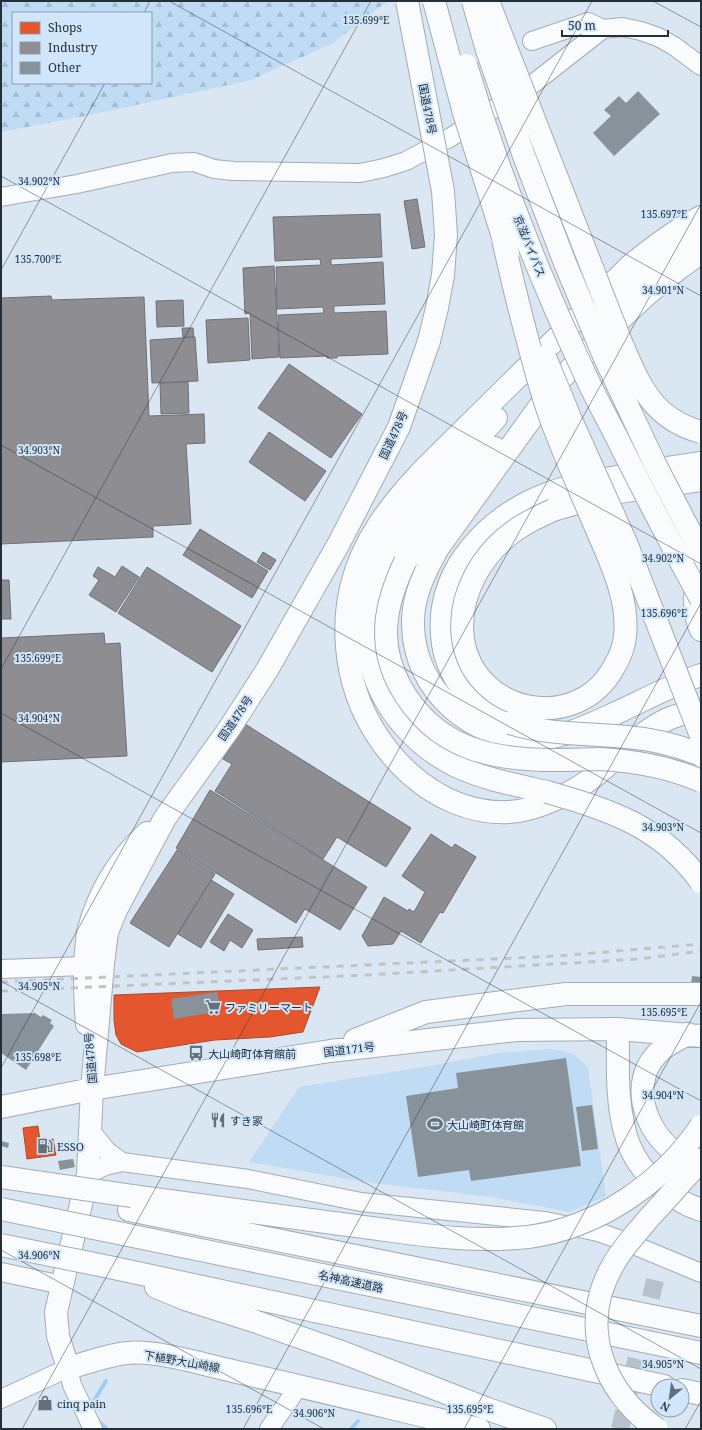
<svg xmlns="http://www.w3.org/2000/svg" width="702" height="1430" font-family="'Noto Serif','Noto Sans JP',serif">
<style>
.green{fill:#c0dcf4}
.forest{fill:url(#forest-firs);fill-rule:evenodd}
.shops{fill:#e4572e;stroke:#aa4b31}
.industry{fill:#8d8d92;stroke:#6e7177}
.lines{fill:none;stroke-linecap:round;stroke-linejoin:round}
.stream{stroke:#9fcdf4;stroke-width:4}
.building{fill:#88929b}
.minor-tunnel{stroke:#b6c1cc;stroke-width:18;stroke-dasharray:18 9;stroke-linecap:butt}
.minor-casing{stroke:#a2acb6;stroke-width:20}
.major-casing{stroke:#a2acb6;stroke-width:24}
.highway-casing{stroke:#a2acb6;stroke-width:24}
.minor{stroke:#f9fbfd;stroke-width:18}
.major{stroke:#f9fbfd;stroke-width:22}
.highway{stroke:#f9fbfd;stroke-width:22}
.rail{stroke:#c0c4c7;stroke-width:3;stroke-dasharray:7 7;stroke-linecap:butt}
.highway-bridge-casing{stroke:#a2acb6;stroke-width:24;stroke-linecap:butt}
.highway-bridge{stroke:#f9fbfd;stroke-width:22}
.ticks{fill:none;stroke:#242f38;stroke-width:1;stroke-opacity:0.45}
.labels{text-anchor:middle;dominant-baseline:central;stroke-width:4;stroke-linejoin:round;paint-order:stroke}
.street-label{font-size:11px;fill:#242f38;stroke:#d1e6fa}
.poi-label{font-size:11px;fill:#242f38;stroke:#d1e6fa;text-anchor:start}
.ticks-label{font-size:10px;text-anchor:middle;fill:#242f38;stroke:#d1e6fa;stroke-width:4;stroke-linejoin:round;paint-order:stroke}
</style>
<defs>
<pattern id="forest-firs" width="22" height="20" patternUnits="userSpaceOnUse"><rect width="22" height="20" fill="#c0dcf4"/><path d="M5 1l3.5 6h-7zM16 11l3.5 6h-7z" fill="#a5bdd2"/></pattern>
</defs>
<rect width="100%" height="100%" fill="#dae6f1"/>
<path class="green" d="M 549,1049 C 570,1051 574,1052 588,1068 L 606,1196 L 570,1212 L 491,1197 L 365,1182 L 249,1162 L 299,1087 L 429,1066 L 499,1053 Z"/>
<path class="forest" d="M 1,1 L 388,1 L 333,43 L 251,80 L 90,115 L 1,132 ZM 13,13 L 151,13 L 151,83 L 13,83 Z"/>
<path class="shops" d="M 320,987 L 303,1032 L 270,1037 L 215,1040 L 137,1052 L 121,1044 L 116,1035 L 114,1020 L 114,995 Z
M 38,1126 L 40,1141 L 53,1139 L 56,1155 L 27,1159 L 23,1128 Z"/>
<path class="industry" d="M 417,199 L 425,247 L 412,249 L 404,201 Z
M 380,214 L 382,257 L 331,259 L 331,265 L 383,262 L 385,304 L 334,306 L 334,313 L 386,311 L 388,354 L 337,356 L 337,358 L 327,358 L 327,356 L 280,358 L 278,315 L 324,313 L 323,307 L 277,309 L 276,267 L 321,265 L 320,259 L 275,261 L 273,217 Z
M 274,266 L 279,357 L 252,359 L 250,313 L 245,314 L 243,268 Z
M 51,296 L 52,300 L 144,297 L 149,416 L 204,414 L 205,443 L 186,444 L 191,524 L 153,526 L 153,537 L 1,544 L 1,298 Z
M 183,300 L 184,326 L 157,327 L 156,301 Z
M 248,318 L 250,360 L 208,363 L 206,320 Z
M 182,328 L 193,328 L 194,337 L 183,337 Z
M 195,337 L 198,381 L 152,383 L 150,340 Z
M 289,364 L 362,414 L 331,458 L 258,408 Z
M 188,382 L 189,413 L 161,414 L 160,383 Z
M 269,432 L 326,471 L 305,501 L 249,462 Z
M 200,529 L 268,571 L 252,598 L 183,555 Z
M 263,552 L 276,560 L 270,570 L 257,562 Z
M 122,566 L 139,577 L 116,612 L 89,595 L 99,580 L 93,576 L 98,567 L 115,577 Z
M 147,567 L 241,626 L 212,672 L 118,613 Z
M 1,580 L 9,580 L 11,619 L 1,619 Z
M 104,633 L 105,644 L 120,643 L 127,756 L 1,762 L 1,640 L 2,638 Z
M 245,724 L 411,828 L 386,867 L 337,837 L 323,859 L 215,791 L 232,764 L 223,759 Z
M 210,790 L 367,887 L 340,930 L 305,909 L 296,923 L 176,848 Z
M 431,834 L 452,848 L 455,844 L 476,857 L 443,913 L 440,912 L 421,943 L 401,931 L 393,944 L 368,946 L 362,936 L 384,897 L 408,911 L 409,909 L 414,912 L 425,892 L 402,876 Z
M 177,850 L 215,874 L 169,947 L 130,923 Z
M 211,880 L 234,894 L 201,948 L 178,934 Z
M 228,914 L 253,930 L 242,948 L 230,940 L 224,951 L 210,942 Z
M 302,937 L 303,947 L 258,950 L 257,939 Z"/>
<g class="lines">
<path class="stream" d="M 89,1409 L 106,1381
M 98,1421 L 107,1429
M 351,1429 L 358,1421"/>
</g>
<path class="building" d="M 638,91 L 660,114 L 614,156 L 593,133 L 611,116 L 604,110 L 619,96 L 626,103 Z
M 692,976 L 701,977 L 701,1006 L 689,1005 Z
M 217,992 L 221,1011 L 174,1019 L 171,999 Z
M 35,1013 L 41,1017 L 43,1015 L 52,1020 L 50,1023 L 54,1026 L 26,1070 L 1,1053 L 1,1014 Z
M 566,1058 L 581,1166 L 471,1181 L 469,1170 L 418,1177 L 406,1096 L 458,1088 L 456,1073 Z
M 592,1105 L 598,1149 L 582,1151 L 576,1107 Z
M 1,1141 L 9,1143 L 8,1148 L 1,1146 Z
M 73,1159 L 75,1167 L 60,1170 L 58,1161 Z"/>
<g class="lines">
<path class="minor-tunnel" d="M 620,1429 L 657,1272"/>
<defs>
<path id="minor" d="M 532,41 L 588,22 L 603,29
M 1,197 L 77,184 L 172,163 L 194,162 L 214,169 L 233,171 L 360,173 L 384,168 L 406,161 L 451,137 L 534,83 L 603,29 L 622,27 L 641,31 L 658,37 L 674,46 L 701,66
M 1,969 L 85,966
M 90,1130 L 107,1151 L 122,1162
M 88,1174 L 105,1166 L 122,1162 L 248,1179 L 361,1202 L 545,1221 L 598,1232 L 624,1241 L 701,1273
M 1,1272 L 62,1285
M 1,1399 L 68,1368 L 72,1385 L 93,1429
M 269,1429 L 299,1386"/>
<path id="major" d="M 92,1089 L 88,1174 L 56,1312 L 58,1336 L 68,1368 C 87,1363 107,1355 127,1353 C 158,1350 205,1365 237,1372 C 318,1390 398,1410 479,1429"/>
<path id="highway" d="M 701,217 C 675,230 653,247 630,266 L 425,468 C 392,503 362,540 351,588 C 344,618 345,652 353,682 C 371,750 435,816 509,812 C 536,811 575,792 596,775 C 619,756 640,732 668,719 C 679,714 690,712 701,710
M 612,304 L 650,270 L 682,248 L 701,240
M 553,388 L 438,548 C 425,571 412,597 413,625 C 414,691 473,742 539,739 C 565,737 592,724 616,713 C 644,700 672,685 701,675
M 543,397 C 591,349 636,298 692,259
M 496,418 C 453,465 401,517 376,576 C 369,592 367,610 367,627 C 366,687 401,737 454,765 C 483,779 516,785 547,792
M 553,510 L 612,493 L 701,480
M 405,562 L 439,511 L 495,448
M 701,569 C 693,585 693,614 701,630
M 510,723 C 497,717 484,710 474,701 C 455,684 443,659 442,634 C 437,569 489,516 547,494 C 567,486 590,483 611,478 C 641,473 671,467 701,463
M 87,1024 C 85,999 84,975 86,951 C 87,945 87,938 88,932 C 98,894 118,860 147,833
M 618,1029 C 618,1063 616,1099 625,1132 C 634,1169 666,1198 701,1210
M 688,1034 C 677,1040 665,1045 657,1054 C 623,1090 654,1151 695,1163
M 355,1040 L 426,1012 L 566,994 L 701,994
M 92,1089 L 103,964 L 107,932 L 116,910 L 165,818 L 229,729 L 267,670 L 338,545 L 399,427 L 429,341
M 1,1107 L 92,1089 L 330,1051 L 517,1030 L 618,1029 L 701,1036
M 132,1196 L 386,1230
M 129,1210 L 701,1326
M 123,1234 L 701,1353
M 114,1268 L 664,1386
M 156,1287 L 185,1299 L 254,1321 L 339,1351 L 485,1408 L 545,1429
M 682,1390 L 701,1394"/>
</defs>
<use href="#minor" class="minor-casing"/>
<use href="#major" class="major-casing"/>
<use href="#highway" class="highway-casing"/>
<use href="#minor" class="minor"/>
<use href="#major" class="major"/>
<use href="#highway" class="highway"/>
<path class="rail" d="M 1,982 L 557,956 L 701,944
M 1,991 L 367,975 L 639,959 L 701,951"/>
<defs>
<path id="highway-bridge" d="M 407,1 L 443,191 L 446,235 L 443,275 L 437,308 L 429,341
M 434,1 L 464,113 L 508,253
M 473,1 L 487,50 L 524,156 L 565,263 L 604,356 L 655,464 L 701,553
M 488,1 L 621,342 C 639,384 652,419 701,432
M 466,65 C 497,169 537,272 583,370 C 593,393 606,416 617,438 C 644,492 672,546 701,599
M 503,239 C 512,280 522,320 533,360 C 539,382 545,405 554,427 C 567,461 582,495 597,530 C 611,563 629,599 625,636 C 624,647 620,657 614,667 C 577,735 474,714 463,639 C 457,594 483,551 520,527 C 531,520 542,515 553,510
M 545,357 L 571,420 L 627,545 L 701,736
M 405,562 C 385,604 377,643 400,686 C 435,750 494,761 561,760 C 574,760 588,759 601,759 C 636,761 669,767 701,781
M 510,723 C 548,735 588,733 627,737 C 653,739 677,745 701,755
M 547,792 C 610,810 661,826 701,882
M 1,1177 L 132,1196
M 1,1209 L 123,1234
M 386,1230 C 433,1237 481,1242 528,1237 C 597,1228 662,1184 701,1126
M 1,1245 L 114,1268
M 657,1429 C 602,1391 578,1325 613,1265 C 622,1248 636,1234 648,1219 C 666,1200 683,1180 701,1160"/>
</defs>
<use href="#highway-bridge" class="highway-bridge-casing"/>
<use href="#highway-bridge" class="highway-bridge"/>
</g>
<path class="ticks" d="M 169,1 L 701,296M 653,1 L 701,27M 144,13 L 150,1M 1,176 L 701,564M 1,270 L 105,83M 1,445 L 701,833M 1,669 L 371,1M 1,713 L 701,1101M 1,981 L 701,1369M 1,1068 L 592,1M 1,1250 L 324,1429M 22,1429 L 701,204M 243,1429 L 701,603M 464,1429 L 701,1002M 685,1429 L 701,1401"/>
<defs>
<symbol id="supermarket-bare" viewBox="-9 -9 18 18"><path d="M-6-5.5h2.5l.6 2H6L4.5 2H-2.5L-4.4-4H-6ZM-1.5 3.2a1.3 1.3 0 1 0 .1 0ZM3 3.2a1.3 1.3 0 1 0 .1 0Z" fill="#646f79" stroke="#d1e6fa" stroke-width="2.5" paint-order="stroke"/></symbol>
<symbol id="bus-bare" viewBox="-9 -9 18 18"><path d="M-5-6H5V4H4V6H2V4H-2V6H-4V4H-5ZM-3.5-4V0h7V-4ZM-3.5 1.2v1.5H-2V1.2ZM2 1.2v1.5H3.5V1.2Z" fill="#646f79" stroke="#d1e6fa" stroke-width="2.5" paint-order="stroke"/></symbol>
<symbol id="restaurant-bare" viewBox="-9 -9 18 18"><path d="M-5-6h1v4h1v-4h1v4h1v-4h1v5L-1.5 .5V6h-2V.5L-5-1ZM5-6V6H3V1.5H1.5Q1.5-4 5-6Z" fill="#646f79" stroke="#d1e6fa" stroke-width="2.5" paint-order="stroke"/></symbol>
<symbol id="stadium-bare" viewBox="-9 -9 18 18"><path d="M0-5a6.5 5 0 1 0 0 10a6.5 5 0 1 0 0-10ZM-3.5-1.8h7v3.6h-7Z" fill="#646f79" stroke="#d1e6fa" stroke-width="2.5" paint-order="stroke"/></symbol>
<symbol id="fuel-bare" viewBox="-9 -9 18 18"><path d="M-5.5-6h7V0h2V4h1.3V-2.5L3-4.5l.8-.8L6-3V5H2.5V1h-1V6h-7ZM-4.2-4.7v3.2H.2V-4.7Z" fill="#646f79" stroke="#d1e6fa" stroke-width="2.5" paint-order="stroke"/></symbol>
<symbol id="shop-bare" viewBox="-9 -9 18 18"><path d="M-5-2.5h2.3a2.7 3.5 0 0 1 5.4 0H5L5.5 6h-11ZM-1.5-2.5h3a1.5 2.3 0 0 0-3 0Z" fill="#646f79" stroke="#d1e6fa" stroke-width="2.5" paint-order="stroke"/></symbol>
</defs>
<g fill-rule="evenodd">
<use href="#supermarket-bare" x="202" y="996" width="22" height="22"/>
<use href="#bus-bare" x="185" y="1042" width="22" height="22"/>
<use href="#restaurant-bare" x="207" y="1109" width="22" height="22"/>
<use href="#stadium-bare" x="424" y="1113" width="22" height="22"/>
<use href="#fuel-bare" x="34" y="1135" width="22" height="22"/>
<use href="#shop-bare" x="34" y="1392" width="22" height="22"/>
</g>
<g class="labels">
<g class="street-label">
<text transform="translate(428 109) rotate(79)">国道478号</text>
<text transform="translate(530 246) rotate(68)">京滋バイパス</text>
<text transform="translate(393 435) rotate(-65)">国道478号</text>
<text transform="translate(235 718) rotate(-56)">国道478号</text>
<text transform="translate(349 1049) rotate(-7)">国道171号</text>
<text transform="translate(90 1058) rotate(-95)">国道478号</text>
<text transform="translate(351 1281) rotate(12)">名神高速道路</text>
<text transform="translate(182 1361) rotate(10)">下植野大山崎線</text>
</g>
<g class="poi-label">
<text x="225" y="1007">ファミリーマート</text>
<text x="208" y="1053">大山崎町体育館前</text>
<text x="230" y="1120">すき家</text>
<text x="447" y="1124">大山崎町体育館</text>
<text x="57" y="1146">ESSO</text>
<text x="57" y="1403">cinq pain</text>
</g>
</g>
<g class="ticks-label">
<text x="366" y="24">135.699°E</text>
<text x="39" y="185">34.902°N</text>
<text x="664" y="218">135.697°E</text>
<text x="38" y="263">135.700°E</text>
<text x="663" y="294">34.901°N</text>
<text x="39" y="454">34.903°N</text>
<text x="663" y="562">34.902°N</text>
<text x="664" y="617">135.696°E</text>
<text x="38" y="662">135.699°E</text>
<text x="39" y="722">34.904°N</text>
<text x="663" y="831">34.903°N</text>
<text x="39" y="990">34.905°N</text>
<text x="664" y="1016">135.695°E</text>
<text x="38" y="1061">135.698°E</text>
<text x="663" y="1099">34.904°N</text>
<text x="39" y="1259">34.906°N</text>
<text x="663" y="1368">34.905°N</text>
<text x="249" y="1413">135.696°E</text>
<text x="470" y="1413">135.695°E</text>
<text x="314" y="1417">34.906°N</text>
</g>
<rect width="702" height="1430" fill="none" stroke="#242f38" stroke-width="4"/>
<rect x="12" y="12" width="140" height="72" fill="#d1e6fa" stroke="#8c9dac"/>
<rect x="20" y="22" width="20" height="12" fill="#e4572e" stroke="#8c9dac"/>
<text x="48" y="32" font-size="12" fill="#242f38">Shops</text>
<rect x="20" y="42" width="20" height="12" fill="#8d8d92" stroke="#8c9dac"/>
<text x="48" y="52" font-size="12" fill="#242f38">Industry</text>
<rect x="20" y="62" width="20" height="12" fill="#88929b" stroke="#8c9dac"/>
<text x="48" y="72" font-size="12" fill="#242f38">Other</text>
<g transform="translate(670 1398) rotate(209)"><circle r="19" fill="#d1e6fa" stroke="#8c9dac"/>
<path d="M0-3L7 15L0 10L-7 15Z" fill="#646f79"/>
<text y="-6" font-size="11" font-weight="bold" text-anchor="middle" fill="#242f38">N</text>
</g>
<path d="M562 30v6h106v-6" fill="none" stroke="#242f38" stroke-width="2"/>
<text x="568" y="30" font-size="12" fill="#242f38" stroke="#d1e6fa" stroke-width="3" paint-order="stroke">50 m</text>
</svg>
